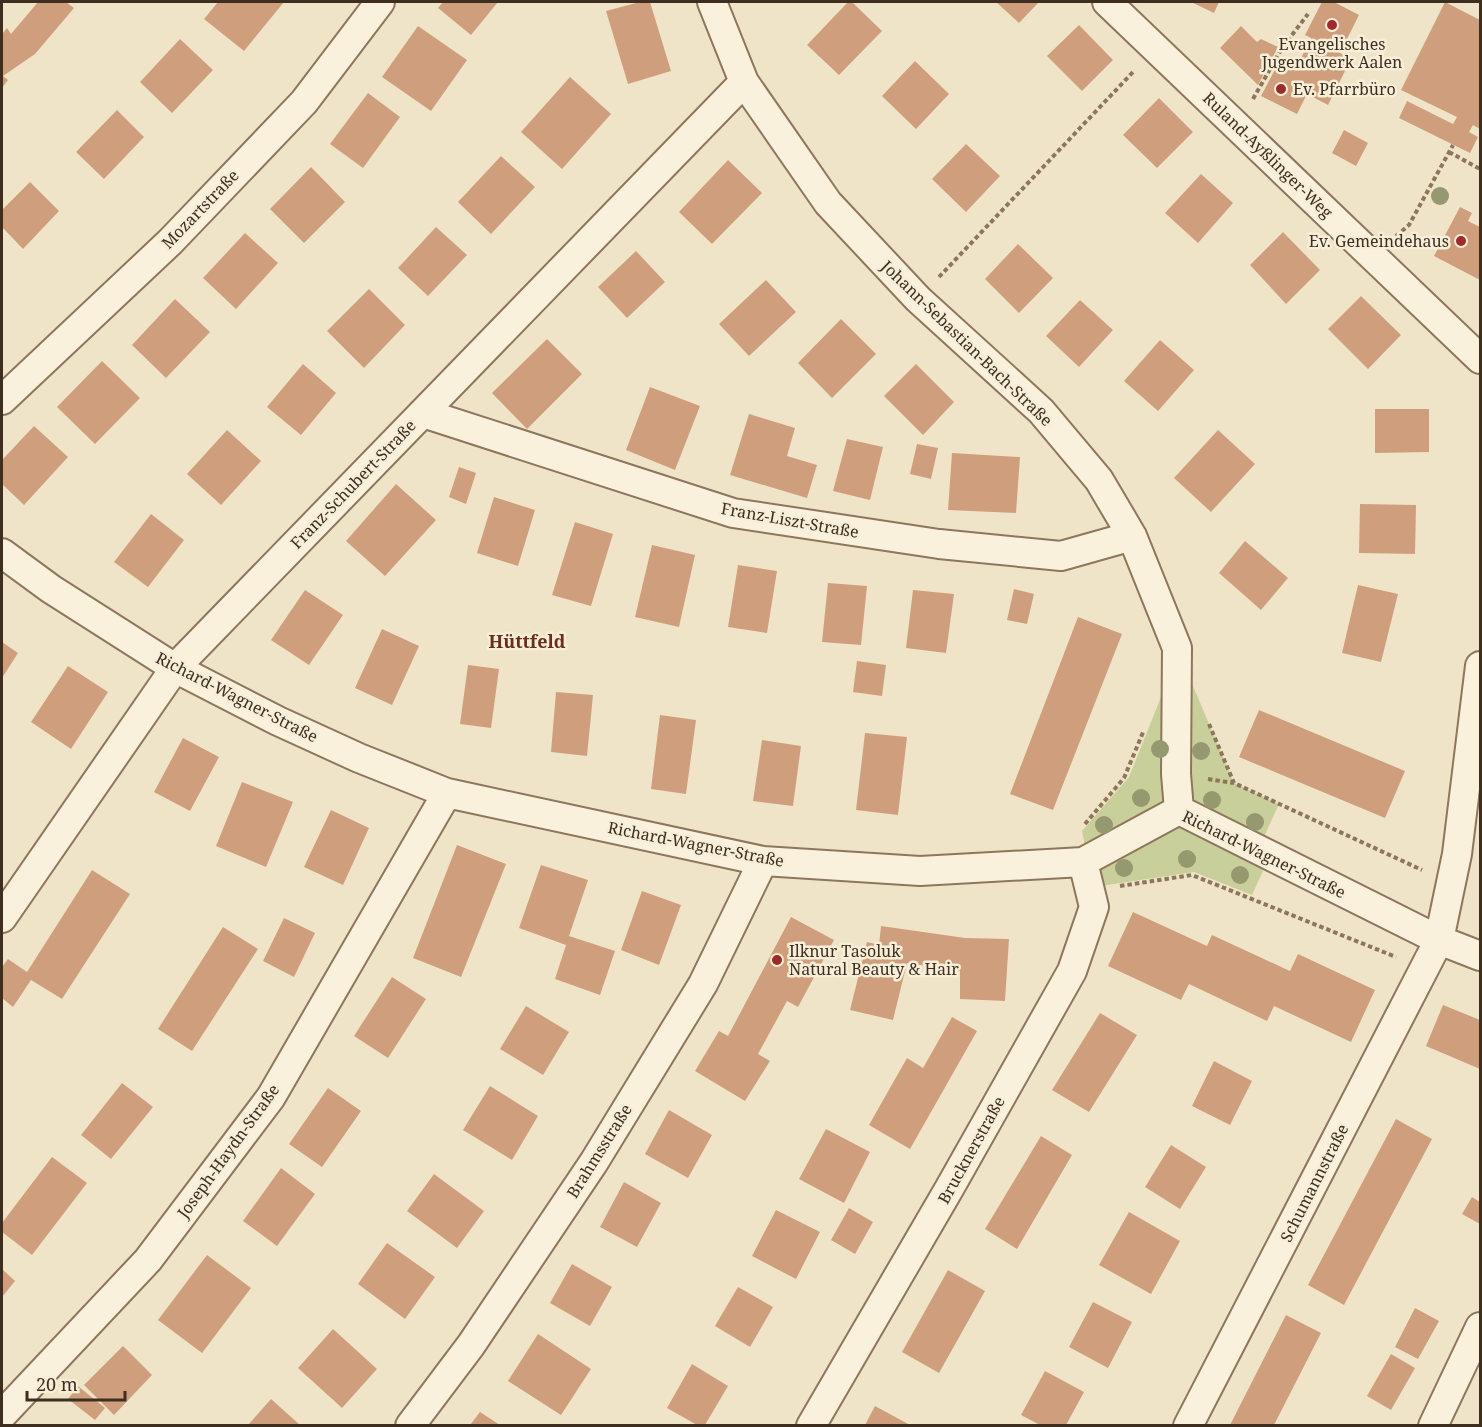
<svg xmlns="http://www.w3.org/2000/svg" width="1482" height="1427" font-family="'Noto Serif',serif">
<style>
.green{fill:#c9cf9b}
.building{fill:#cf9f7d}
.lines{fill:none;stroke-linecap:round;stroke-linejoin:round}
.minor-casing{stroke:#8d765c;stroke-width:32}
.path{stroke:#8d765c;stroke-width:4;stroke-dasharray:4.5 3;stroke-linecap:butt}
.minor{stroke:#faf1dc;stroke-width:28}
.tree{fill:#96986f}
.poi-dot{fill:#9e2a2b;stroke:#f7eed8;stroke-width:2}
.labels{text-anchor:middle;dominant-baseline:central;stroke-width:5;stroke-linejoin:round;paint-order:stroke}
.poi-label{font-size:16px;fill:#3d2e20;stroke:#f7eed8;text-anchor:start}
.street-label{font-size:16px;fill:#3d2e20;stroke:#f7eed8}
.neighbourhood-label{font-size:18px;font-weight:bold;fill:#6b2e1e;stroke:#f7eed8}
</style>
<rect width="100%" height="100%" fill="#f0e4c8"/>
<path class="green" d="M 1177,648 L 1234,783 L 1279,804 L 1258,850 L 1179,810 Z
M 1173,667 L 1174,808 L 1087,856 L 1082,831 L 1129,777 Z
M 1179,815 L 1268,860 L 1252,895 L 1194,872 L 1094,887 L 1088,864 Z"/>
<path class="building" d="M 38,2 L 66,2 L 74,8 L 35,54 L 3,76 L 8,80 L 2,88 L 2,34 L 7,28 L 11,34 Z
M 218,2 L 284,2 L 244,51 L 204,19 Z
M 443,2 L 498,2 L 471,35 L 438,8 Z
M 640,2 L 650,2 L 671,71 L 628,84 L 606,11 Z
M 848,2 L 852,2 L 882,31 L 839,75 L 807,45 Z
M 996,2 L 1039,2 L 1019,23 Z
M 1191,2 L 1219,2 L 1214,13 Z
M 1322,2 L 1334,2 L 1359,15 L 1340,53 L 1351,59 L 1328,105 L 1307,94 L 1297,114 L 1261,96 L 1280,60 L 1296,68 L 1311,38 L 1305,35 Z
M 1445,2 L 1480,20 L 1480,129 L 1473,125 L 1469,132 L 1478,137 L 1470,153 L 1399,118 L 1407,101 L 1453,124 L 1457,117 L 1401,90 Z
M 1079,25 L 1113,60 L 1082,91 L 1047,56 Z
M 418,26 L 467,60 L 431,111 L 382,77 Z
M 1241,26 L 1257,42 L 1261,39 L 1278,47 L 1258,85 L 1220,48 Z
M 180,39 L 213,70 L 172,113 L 140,82 Z
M 915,61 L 949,94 L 916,129 L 882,96 Z
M 570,77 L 611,114 L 562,169 L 521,132 Z
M 368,93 L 400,117 L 363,168 L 330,144 Z
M 1159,98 L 1193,132 L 1157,168 L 1123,135 Z
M 117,110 L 144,137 L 104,179 L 76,152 Z
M 1344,130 L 1368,143 L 1356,166 L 1332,153 Z
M 966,144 L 1000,176 L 966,212 L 932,179 Z
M 501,156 L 535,187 L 491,234 L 458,202 Z
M 728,160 L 762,193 L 712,244 L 679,212 Z
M 311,167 L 345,202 L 304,243 L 270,209 Z
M 1201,174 L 1233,203 L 1198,243 L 1165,213 Z
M 30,182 L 59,211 L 23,249 L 2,227 L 2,210 Z
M 1460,207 L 1472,213 L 1468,221 L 1480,227 L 1480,280 L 1434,256 Z
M 436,227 L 467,255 L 428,296 L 398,268 Z
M 1283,232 L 1320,270 L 1286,304 L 1250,265 Z
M 245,233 L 278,263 L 236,309 L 203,278 Z
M 1018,244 L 1053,278 L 1019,313 L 985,279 Z
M 636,251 L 665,282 L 627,318 L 598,287 Z
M 766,280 L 796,312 L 749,356 L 719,324 Z
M 369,289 L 405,325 L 364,368 L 327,331 Z
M 1361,296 L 1401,335 L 1368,369 L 1328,329 Z
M 175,299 L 210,332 L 166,378 L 132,345 Z
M 1080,300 L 1113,330 L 1079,367 L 1046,336 Z
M 841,319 L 876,354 L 832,398 L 798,363 Z
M 547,339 L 582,374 L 527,429 L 492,393 Z
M 1160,340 L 1194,370 L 1158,411 L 1124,381 Z
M 102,361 L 140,398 L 95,444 L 57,407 Z
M 303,364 L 336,393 L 301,435 L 267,407 Z
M 916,364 L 954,402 L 923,435 L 884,396 Z
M 650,387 L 700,406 L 675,470 L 626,450 Z
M 1375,409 L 1429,409 L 1429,452 L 1375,453 Z
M 749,414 L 795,428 L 787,456 L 817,465 L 807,498 L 730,475 Z
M 34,426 L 68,457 L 24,505 L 2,484 L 2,460 Z
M 227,430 L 261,461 L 221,505 L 187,474 Z
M 1218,430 L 1255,464 L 1211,512 L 1174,478 Z
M 847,439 L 883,447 L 870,500 L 833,491 Z
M 917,444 L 938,448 L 931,479 L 910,474 Z
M 952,453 L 1020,457 L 1016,513 L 948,510 Z
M 459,467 L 476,473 L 466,504 L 449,497 Z
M 396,484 L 436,520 L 385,576 L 346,541 Z
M 494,497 L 535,510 L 518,566 L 477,553 Z
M 1360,504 L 1416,505 L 1415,554 L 1359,553 Z
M 151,514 L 184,540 L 148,587 L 114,562 Z
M 575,522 L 613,534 L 591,606 L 552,595 Z
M 1245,541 L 1288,578 L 1261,610 L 1219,573 Z
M 652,545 L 695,555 L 679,627 L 635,617 Z
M 738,565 L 777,571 L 767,633 L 728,627 Z
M 828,583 L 867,586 L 861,645 L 822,642 Z
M 1358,585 L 1398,594 L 1381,662 L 1342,653 Z
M 1014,589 L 1034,594 L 1027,624 L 1007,620 Z
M 305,590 L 343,615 L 309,665 L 271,640 Z
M 913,590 L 954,594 L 946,653 L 906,648 Z
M 1078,617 L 1122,634 L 1053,810 L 1010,794 Z
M 382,629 L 419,646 L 392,705 L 355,688 Z
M 2,642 L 18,653 L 2,678 Z
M 857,661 L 886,665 L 882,696 L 853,692 Z
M 468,665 L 499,669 L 491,728 L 460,724 Z
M 68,666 L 108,692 L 71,749 L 31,722 Z
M 556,692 L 593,695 L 587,756 L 551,752 Z
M 1259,710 L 1405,771 L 1385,818 L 1239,757 Z
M 660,715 L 696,720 L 686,794 L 651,789 Z
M 865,733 L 907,737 L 898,815 L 856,810 Z
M 183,738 L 219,757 L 190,811 L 154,792 Z
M 762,740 L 801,746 L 793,806 L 753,801 Z
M 242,782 L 293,802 L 266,867 L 216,846 Z
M 331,810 L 369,828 L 343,885 L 304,867 Z
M 457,845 L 506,864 L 461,977 L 413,958 Z
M 541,865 L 588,880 L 569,936 L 615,951 L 600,995 L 555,979 L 566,945 L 519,928 Z
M 92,870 L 130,894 L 62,999 L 31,980 L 13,1007 L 2,998 L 2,967 L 8,959 L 27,972 Z
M 642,891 L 681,905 L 659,965 L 621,950 Z
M 1133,912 L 1207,946 L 1212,935 L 1290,971 L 1298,954 L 1375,990 L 1351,1042 L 1274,1006 L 1267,1021 L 1189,984 L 1181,1000 L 1108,966 Z
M 791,917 L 834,940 L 798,1007 L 787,1001 L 758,1054 L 770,1061 L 745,1101 L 695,1071 L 719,1031 L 728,1036 Z
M 284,918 L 315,933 L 294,977 L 263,961 Z
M 881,926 L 965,938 L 1009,939 L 1005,1001 L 960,999 L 960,971 L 907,963 L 893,1020 L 850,1010 L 867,942 L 879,945 Z
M 223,927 L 258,949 L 192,1051 L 158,1029 Z
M 392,977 L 426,999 L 388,1058 L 354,1036 Z
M 1443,1005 L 1480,1020 L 1480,1069 L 1426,1046 Z
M 526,1006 L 569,1032 L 543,1075 L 500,1049 Z
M 1100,1013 L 1137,1035 L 1089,1112 L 1052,1090 Z
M 952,1017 L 977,1031 L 910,1149 L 869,1125 L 907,1058 L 923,1068 Z
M 1214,1061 L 1252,1081 L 1230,1125 L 1192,1106 Z
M 122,1083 L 153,1107 L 111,1159 L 81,1135 Z
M 490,1086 L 538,1116 L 512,1160 L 463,1130 Z
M 328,1088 L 361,1111 L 322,1167 L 289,1144 Z
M 669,1110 L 712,1135 L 688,1178 L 645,1154 Z
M 1396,1119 L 1432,1139 L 1344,1305 L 1308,1285 Z
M 826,1129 L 870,1152 L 844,1203 L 799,1179 Z
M 1041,1136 L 1072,1155 L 1017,1249 L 985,1229 Z
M 1171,1145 L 1206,1167 L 1180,1209 L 1145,1187 Z
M 52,1157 L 87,1183 L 32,1255 L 2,1232 L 2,1223 Z
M 281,1168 L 315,1194 L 277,1246 L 243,1221 Z
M 434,1174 L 484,1211 L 457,1248 L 407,1211 Z
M 624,1182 L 661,1203 L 637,1247 L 600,1227 Z
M 1472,1197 L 1480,1202 L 1480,1224 L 1462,1214 Z
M 849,1208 L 873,1222 L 855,1254 L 831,1240 Z
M 776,1210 L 820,1232 L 796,1279 L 752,1256 Z
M 1129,1212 L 1180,1241 L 1151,1294 L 1099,1265 Z
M 387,1243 L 435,1277 L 405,1319 L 358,1284 Z
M 207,1255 L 251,1288 L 202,1353 L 158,1320 Z
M 572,1264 L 612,1287 L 590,1326 L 550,1303 Z
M 2,1269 L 15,1281 L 2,1297 Z
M 948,1270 L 985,1291 L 939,1373 L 902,1352 Z
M 738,1287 L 773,1307 L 750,1347 L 715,1326 Z
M 1093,1302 L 1132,1322 L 1108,1368 L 1069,1347 Z
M 1415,1308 L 1439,1321 L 1418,1359 L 1395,1347 Z
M 1286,1315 L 1321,1333 L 1274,1425 L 1230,1425 Z
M 333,1329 L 377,1369 L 342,1408 L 298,1368 Z
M 538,1334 L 591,1369 L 561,1415 L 508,1381 Z
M 123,1346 L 152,1375 L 114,1415 L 84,1385 Z
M 1391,1354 L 1415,1368 L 1391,1410 L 1367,1396 Z
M 692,1364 L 728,1386 L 705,1425 L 697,1425 L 667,1408 Z
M 1045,1371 L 1084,1392 L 1066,1425 L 1040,1425 L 1021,1415 Z
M 78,1386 L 105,1408 L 95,1420 L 68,1399 Z
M 271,1399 L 300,1425 L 248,1425 Z
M 875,1406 L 910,1425 L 865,1425 Z
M 480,1412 L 500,1425 L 470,1425 Z"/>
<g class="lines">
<defs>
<path id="minor" d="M 712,2 L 744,82 L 828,203 L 918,299 L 1041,411 L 1099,480 L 1132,536 L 1177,648 L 1176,774 L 1179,810
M 1107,2 L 1480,359
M 2,400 L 170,242 L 304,102 L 380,2
M 423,413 L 733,513 L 939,544 L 1061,556 L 1132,536
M 2,553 L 51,589 L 175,668 L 278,721 L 359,758 L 447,793 L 763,861 L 920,871 L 1083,862 L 1179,810 L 1439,940 L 1480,956
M 2,918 L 175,668 L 744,82
M 2,1415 L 148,1260 L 271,1097 L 447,793
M 410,1426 L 471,1345 L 594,1162 L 703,984 L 763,861
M 811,1426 L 949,1189 L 1072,971 L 1094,907 L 1083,862
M 1188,1426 L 1439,940 L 1457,854 L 1480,666
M 1433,1426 L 1480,1327"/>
</defs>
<use href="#minor" class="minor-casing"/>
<path class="path" d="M 1253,99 L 1282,48 L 1308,14
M 1449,152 L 1480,169
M 1396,236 L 1409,225 L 1453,145
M 939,277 L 1134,71
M 1209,724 L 1234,783 L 1422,870
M 1208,779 L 1233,783
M 1085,824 L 1124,778 L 1144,730
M 1120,886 L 1192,875 L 1396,957"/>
<use href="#minor" class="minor"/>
</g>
<g class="tree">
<circle cx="1440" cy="196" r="9"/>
<circle cx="1160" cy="749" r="9"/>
<circle cx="1201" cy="751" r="9"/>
<circle cx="1141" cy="798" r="9"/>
<circle cx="1212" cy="800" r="9"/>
<circle cx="1255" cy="822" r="9"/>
<circle cx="1104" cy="825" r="9"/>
<circle cx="1187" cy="859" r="9"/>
<circle cx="1124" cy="868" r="9"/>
<circle cx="1240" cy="875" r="9"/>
</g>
<g class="poi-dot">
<circle cx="1332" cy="25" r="6"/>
<circle cx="1281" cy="89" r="6"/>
<circle cx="1461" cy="241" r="6"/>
<circle cx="777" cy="960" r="6"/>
</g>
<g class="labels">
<g class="poi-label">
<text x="1332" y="44" text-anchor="middle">Evangelisches<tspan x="1332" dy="18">Jugendwerk Aalen</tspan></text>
<text x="1293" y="89">Ev. Pfarrbüro</text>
<text x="1449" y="241" text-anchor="end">Ev. Gemeindehaus</text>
<text x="789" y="951">Ilknur Tasoluk<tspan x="789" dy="18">Natural Beauty &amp; Hair</tspan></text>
</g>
<g class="street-label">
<text transform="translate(1268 155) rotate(44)">Ruland-Ayßlinger-Weg</text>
<text transform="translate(200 209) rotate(-46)">Mozartstraße</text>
<text transform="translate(967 343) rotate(44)">Johann-Sebastian-Bach-Straße</text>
<text transform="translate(353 484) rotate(-46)">Franz-Schubert-Straße</text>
<text transform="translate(790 520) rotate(10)">Franz-Liszt-Straße</text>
<text transform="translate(237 697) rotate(27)">Richard-Wagner-Straße</text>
<text transform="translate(696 844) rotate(11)">Richard-Wagner-Straße</text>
<text transform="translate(1264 854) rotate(26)">Richard-Wagner-Straße</text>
<text transform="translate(971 1150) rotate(-61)">Brucknerstraße</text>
<text transform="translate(228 1151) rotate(-54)">Joseph-Haydn-Straße</text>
<text transform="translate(599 1151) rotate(-58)">Brahmsstraße</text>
<text transform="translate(1314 1183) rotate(-63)">Schumannstraße</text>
</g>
<g class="neighbourhood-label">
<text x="527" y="641">Hüttfeld</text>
</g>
</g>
<rect width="1482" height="1427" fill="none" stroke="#3d2e20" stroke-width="6"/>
<path d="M27 1391v9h98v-9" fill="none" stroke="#3d2e20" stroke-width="3"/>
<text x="36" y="1391" font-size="18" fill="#3d2e20" stroke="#f7eed8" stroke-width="4.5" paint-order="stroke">20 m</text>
</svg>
